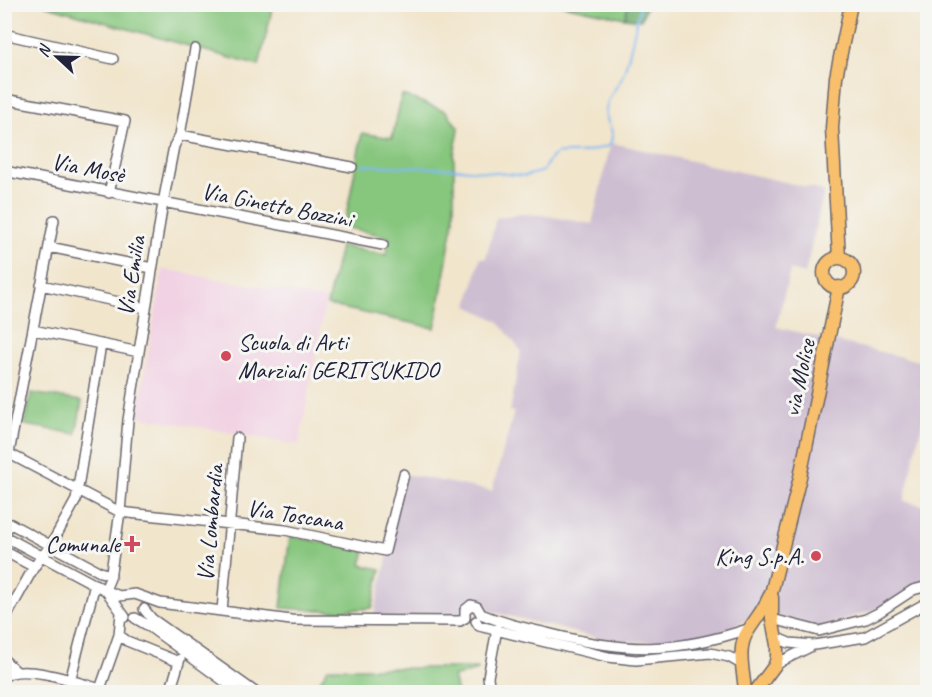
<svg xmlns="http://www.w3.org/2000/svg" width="932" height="697" font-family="Caveat,sans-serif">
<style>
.built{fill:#f1d0e3}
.industrial{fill:#cebed1}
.green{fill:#86c67d;stroke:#54745c;stroke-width:1.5}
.forest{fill:#6cab6c;stroke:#476654;stroke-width:1.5}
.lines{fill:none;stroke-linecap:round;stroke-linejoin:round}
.stream{stroke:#81baf2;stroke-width:2}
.minor-casing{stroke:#6a666e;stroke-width:12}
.major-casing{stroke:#6a666e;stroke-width:15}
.minor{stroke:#fff;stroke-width:9}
.major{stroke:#f8bf6c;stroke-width:12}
.poi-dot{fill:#d1495b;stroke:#f6f6f2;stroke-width:2}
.labels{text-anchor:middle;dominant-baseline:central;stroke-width:6;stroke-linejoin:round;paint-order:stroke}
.street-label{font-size:24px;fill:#22223b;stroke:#f6f6f2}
.poi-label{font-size:24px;fill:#22223b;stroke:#f6f6f2;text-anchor:end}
</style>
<rect width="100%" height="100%" fill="#f6f6f2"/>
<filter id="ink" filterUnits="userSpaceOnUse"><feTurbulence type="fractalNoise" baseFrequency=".0167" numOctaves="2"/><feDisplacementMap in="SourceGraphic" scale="12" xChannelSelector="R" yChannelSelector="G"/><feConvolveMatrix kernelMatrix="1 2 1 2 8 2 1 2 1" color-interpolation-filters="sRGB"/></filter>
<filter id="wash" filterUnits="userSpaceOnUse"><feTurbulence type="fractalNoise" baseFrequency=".008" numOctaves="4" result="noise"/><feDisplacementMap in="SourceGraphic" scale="24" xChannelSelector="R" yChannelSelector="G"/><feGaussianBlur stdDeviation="1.35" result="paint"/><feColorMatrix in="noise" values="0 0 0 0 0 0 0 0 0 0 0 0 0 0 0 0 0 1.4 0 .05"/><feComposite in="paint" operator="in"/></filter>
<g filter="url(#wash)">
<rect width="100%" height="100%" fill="#f1e5cc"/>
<path class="built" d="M 163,269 L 326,299 L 299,445 L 137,416 Z"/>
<path class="industrial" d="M 612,143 L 824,191 L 805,274 L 790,270 L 776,327 L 927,363 L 927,401 L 904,501 L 927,506 L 927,583 L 883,607 L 819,628 L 782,617 L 752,618 L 720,632 L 676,641 L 614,642 L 481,609 L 472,615 L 452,619 L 373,618 L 388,555 L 385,551 L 404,474 L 492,491 L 514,412 L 510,411 L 521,351 L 498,321 L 468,306 L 480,258 L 486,258 L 496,218 L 519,214 L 541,215 L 592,224 L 610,146 Z"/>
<path class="green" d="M 44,5 L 273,5 L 259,66 Z
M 562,5 L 628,5 L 625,18 Z
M 402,95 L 446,111 L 459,129 L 454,155 L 454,219 L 435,328 L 327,305 L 340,246 L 386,255 L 389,237 L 344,227 L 362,133 L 392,138 Z
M 31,393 L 82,401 L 76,434 L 25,425 Z
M 290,536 L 365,551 L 361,565 L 381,569 L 372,608 L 336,611 L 281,608 Z
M 328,668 L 478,668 L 478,670 L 453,677 L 457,692 L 331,692 L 316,687 Z"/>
<path class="forest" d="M 628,5 L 647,5 L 641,20 L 625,18 Z"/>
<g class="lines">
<path class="stream" d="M 363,165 L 461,169 L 525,176 L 543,171 C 554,148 558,154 579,153 C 589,152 599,148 609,146 C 618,129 605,126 606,111 C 606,99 617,88 622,77 C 631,55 634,28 641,4"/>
</g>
</g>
<g filter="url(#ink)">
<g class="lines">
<defs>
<path id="minor" d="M 4,34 L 113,59
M 4,99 L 125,121 L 109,193
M 180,135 L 352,167
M 4,171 L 383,245
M 49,247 L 152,268
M 41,285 L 146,308
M 33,330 L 139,352
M 4,451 L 120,512 L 285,530 L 385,551 L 404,474
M 9,453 L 54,220
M 4,532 L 11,524 L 100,572 L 111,575
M 4,536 L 105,590 L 119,596 L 135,594 L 160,603 L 291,620 L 460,621 L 465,618
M 4,551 L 34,567
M 105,590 L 110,578 L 120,512 L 128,420 L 163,203 L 174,146 L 180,135 L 195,49
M 107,592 L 125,617
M 144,609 L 152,619 L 255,692
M 222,611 L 237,438
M 481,614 C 502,623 524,628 547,633 C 625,653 674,654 751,628
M 135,618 L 147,625 L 239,692
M 465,618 L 465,610 L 471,605 L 477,607 L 481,614
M 772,619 L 819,631 L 866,619 L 878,613 L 913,590 L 928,586
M 4,621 L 34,567 L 51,545 L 76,500 L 101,344
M 476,621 L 479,626 L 608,657 L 636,660 L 710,653 L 729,657 L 743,665
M 119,635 L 127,641 L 179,662
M 775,637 L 789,643 L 814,645 L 865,637 L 928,602
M 4,660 L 16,671
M 775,666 L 782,661 L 810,647
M 4,677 C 21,662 80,683 100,689
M 70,681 L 95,584
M 99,692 L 119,635 L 121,613
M 170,692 L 180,659
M 490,692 L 488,677 L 497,629"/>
<path id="major" d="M 839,258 L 832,128 L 836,77 L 851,4
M824 273a15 15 0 1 1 30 0a15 15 0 1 1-30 0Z
M 745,692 C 744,673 736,648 748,631 C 758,615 765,609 772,590 L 800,477 L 839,287
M 755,692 L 775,665 L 777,657 L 777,645 L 772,619 L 772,597"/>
</defs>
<use href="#minor" class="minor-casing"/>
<use href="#major" class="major-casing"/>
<use href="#minor" class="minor"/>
<use href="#major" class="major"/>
</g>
</g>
<g class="poi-dot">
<circle cx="226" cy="356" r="6"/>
<path d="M129 535h6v6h6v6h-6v6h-6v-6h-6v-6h6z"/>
<circle cx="816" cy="556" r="6"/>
</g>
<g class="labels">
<g class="street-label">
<text transform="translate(88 168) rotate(11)">Via Mosè</text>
<text transform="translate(277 205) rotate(11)">Via Ginetto Bozzini</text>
<text transform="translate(131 276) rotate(-81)">Via Emilia</text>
<text transform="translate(799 378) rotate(-78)">via Molise</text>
<text transform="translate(295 515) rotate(9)">Via Toscana</text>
<text transform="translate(210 523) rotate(-85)">Via Lombardia</text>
</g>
<g class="poi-label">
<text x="238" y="342" text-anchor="start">Scuola di Arti<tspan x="238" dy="28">Marziali GERITSUKIDO</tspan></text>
<text x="120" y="544">Comunale</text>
<text x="804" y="556">King S.p.A.</text>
</g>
</g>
<rect width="932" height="697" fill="none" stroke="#f6f6f2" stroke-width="24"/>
<g transform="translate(57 57) rotate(292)" stroke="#f6f6f2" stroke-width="4.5" paint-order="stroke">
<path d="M0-4.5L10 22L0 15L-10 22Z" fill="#22223b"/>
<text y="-9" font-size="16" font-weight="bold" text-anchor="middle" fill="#22223b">N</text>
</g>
</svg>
